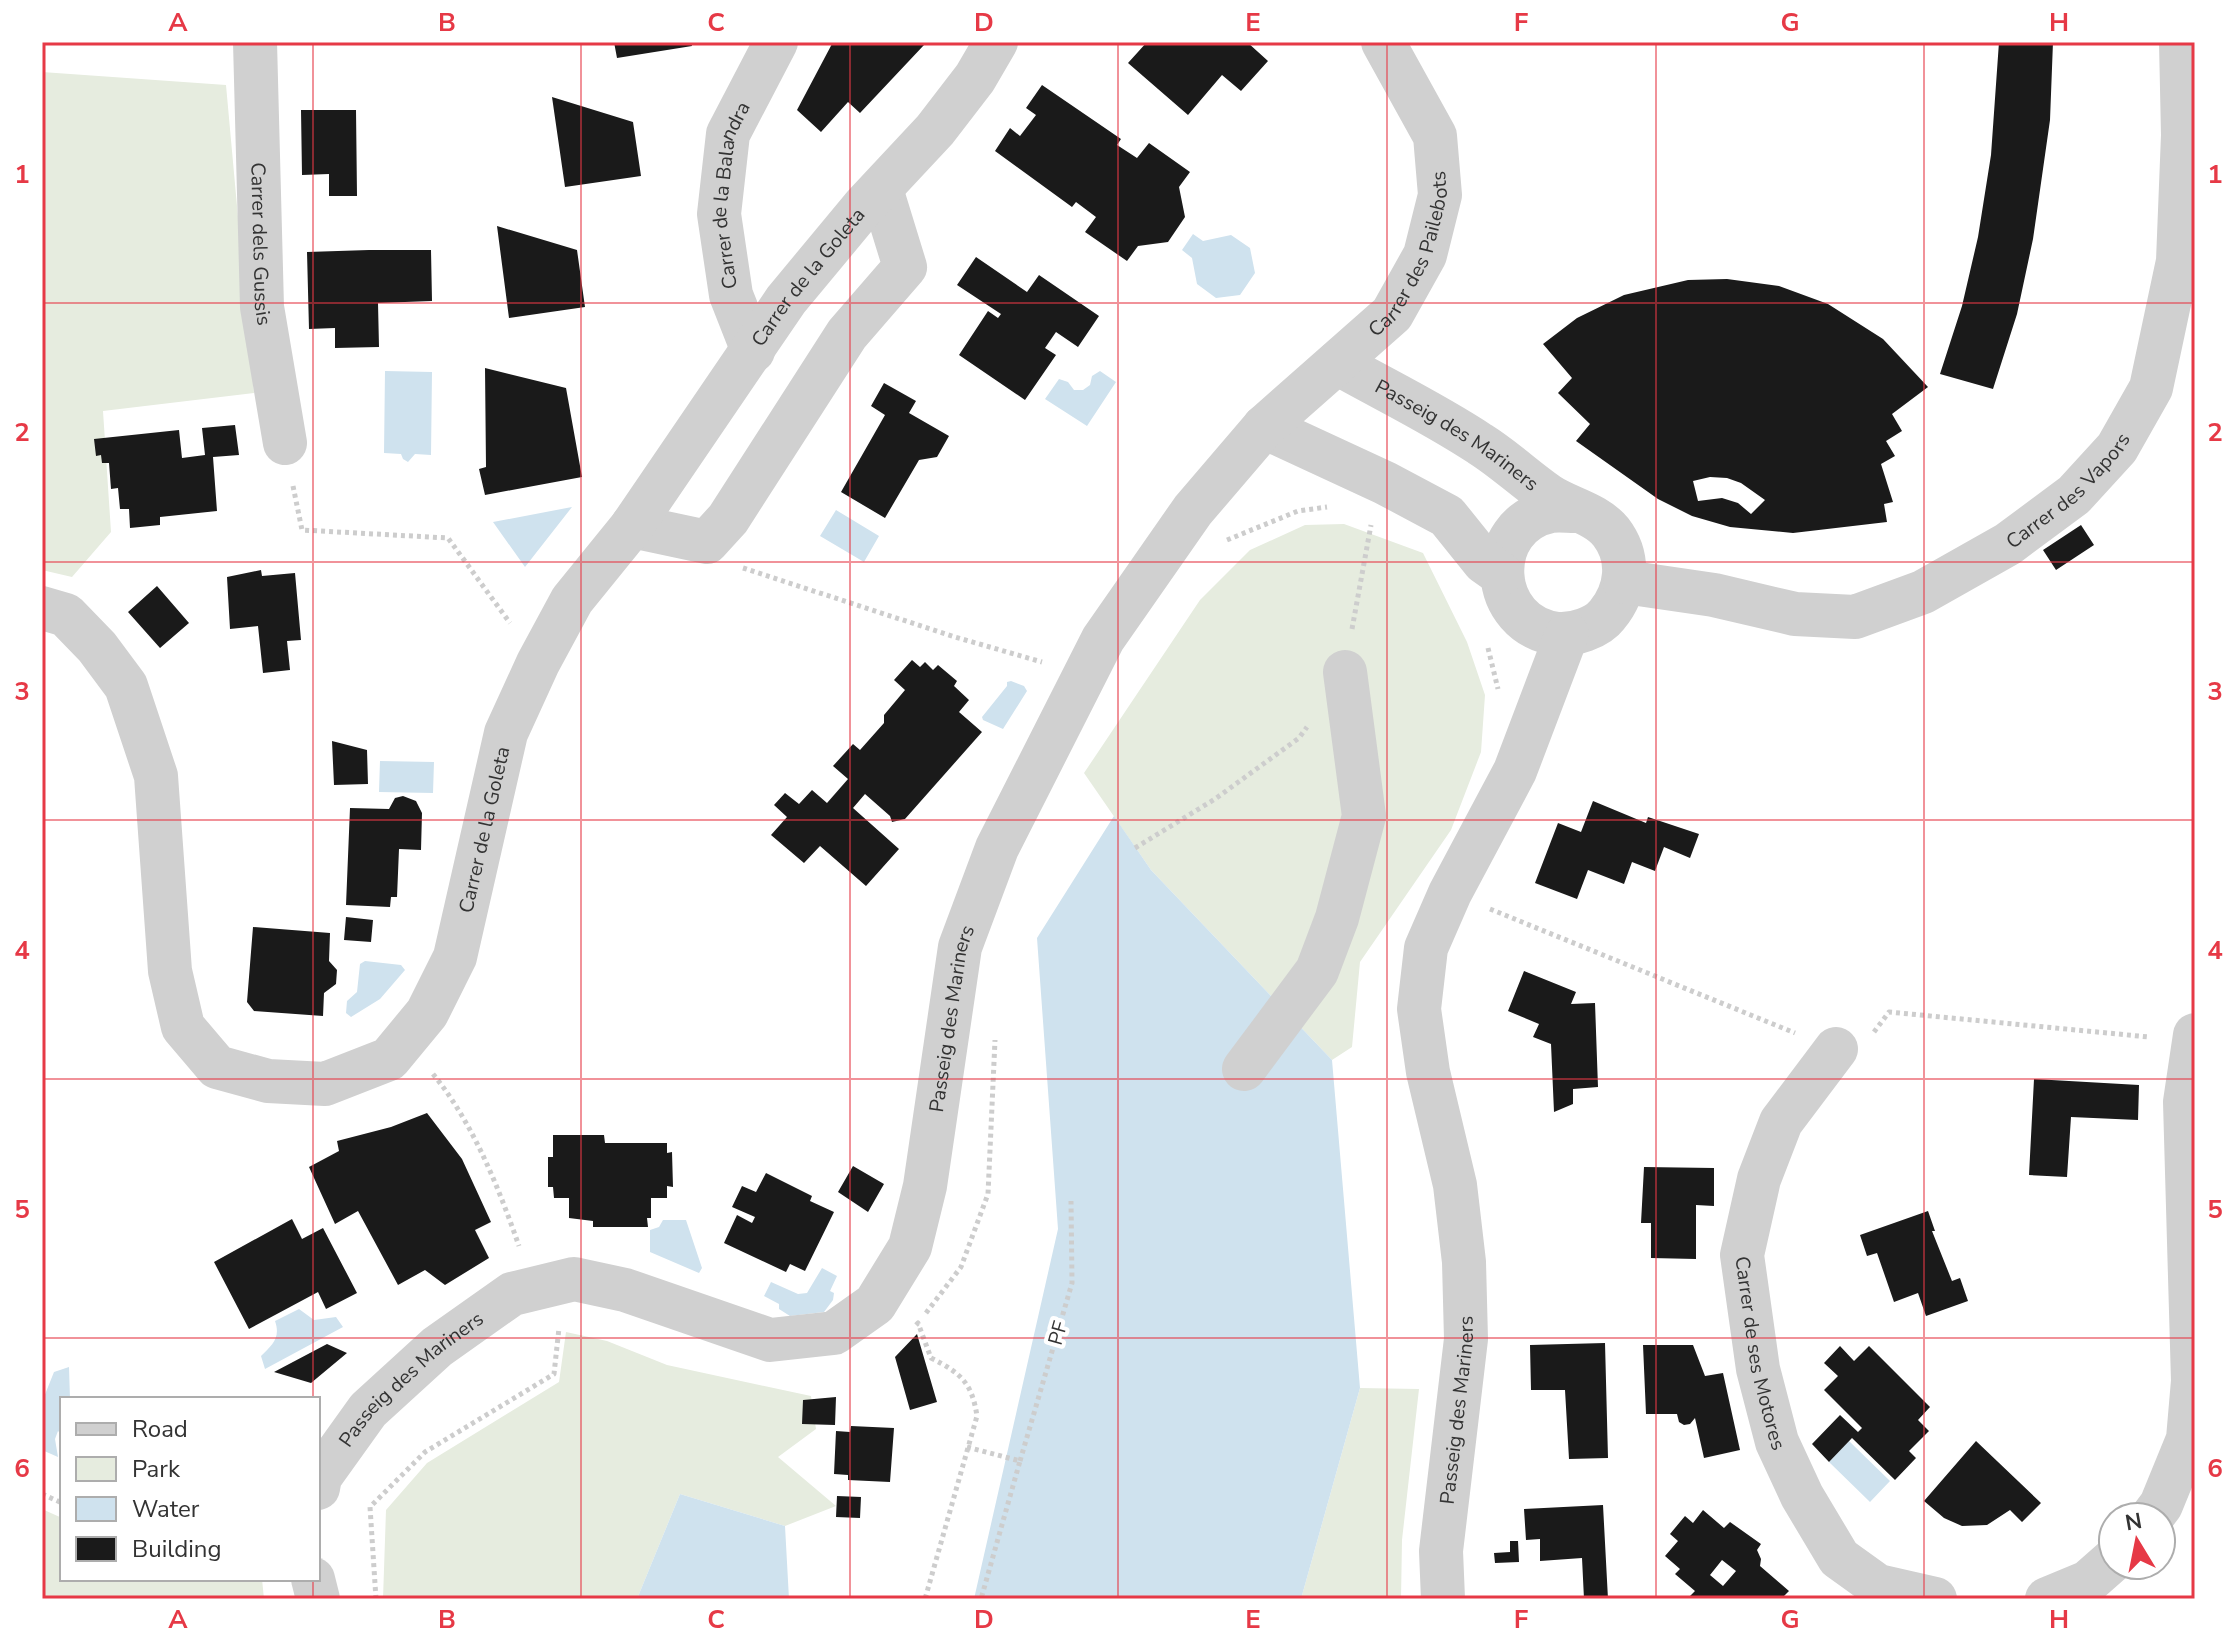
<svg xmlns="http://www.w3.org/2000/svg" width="2237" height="1641" font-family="'Nunito Sans',sans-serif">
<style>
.green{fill:#e6ecdf}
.water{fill:#cfe2ee}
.building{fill:#1a1a1a;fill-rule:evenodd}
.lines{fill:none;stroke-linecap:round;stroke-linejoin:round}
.path{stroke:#cdcdcd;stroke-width:5;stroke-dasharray:4 4;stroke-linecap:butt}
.minor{stroke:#d0d0d0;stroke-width:44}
.grid{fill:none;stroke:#e63946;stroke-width:2;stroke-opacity:0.55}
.labels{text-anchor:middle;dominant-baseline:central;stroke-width:8;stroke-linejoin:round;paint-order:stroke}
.street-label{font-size:20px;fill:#333;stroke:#fff}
.neatline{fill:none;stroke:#e63946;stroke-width:3}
.grid-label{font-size:26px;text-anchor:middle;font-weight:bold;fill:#e63946}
</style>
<rect width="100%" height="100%" fill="#fff"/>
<path class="green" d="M 42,72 L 226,85 L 254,393 L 103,411 L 111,532 L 72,577 L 42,570 Z
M 1344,524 L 1423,553 L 1467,642 L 1485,695 L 1481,752 L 1451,830 L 1360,962 L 1352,1047 L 1332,1060 L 1151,870 L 1084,773 L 1200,600 L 1250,550 L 1305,525 Z
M 566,1332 L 607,1341 L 667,1365 L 811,1396 L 816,1429 L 778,1457 L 836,1506 L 785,1526 L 680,1494 L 637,1599 L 383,1599 L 386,1510 L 427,1463 L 559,1382 Z
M 1360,1388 L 1419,1389 L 1402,1540 L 1401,1599 L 1301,1599 Z
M 42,1509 L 62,1518 L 62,1579 L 262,1579 L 264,1599 L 42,1599 Z"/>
<path class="water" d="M 1193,234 L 1203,241 L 1231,235 L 1250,248 L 1255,273 L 1240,295 L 1216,298 L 1197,284 L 1192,258 L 1182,250 Z
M 385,371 L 432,372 L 431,455 L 415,454 L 408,462 L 403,459 L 401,454 L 384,453 Z
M 1100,371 L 1116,382 L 1087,426 L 1045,399 L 1059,379 L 1068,382 L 1074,390 L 1083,390 L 1090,385 L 1092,376 Z
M 572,507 L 525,567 L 493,522 Z
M 836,510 L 879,536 L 864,562 L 820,536 Z
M 1011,681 L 1024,686 L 1027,691 L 1003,729 L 983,720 L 982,717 L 1007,686 L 1007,682 Z
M 380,761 L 434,762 L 433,793 L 379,792 Z
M 1114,816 L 1151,870 L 1332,1060 L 1360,1388 L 1301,1599 L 974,1599 L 1058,1229 L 1037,938 Z
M 365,961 L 401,965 L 405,970 L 380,999 L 351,1017 L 346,1013 L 347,1001 L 357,992 L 360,964 Z
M 663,1220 L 686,1220 L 702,1268 L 699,1273 L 650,1252 L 650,1230 L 659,1227 Z
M 822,1268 L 837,1276 L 830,1291 L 834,1293 L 833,1300 L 824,1312 L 790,1316 L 779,1309 L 779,1304 L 764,1296 L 771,1282 L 798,1294 L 807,1293 Z
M 299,1309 L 314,1320 L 336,1317 L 343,1327 L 265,1369 L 261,1356 C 272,1345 281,1338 275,1321 Z
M 69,1367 L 70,1399 L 62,1399 L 62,1435 L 58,1431 L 55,1439 L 58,1457 L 42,1450 L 42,1402 L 54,1372 Z
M 1849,1441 L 1890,1481 L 1870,1502 L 1829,1462 Z
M 680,1494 L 785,1526 L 789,1599 L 637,1599 Z"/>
<path class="building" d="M 614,42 L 691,42 L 692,46 L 617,58 Z
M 833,42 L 921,42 L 924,45 L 860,113 L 848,102 L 821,132 L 797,110 Z
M 1147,42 L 1247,42 L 1268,61 L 1241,91 L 1222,75 L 1188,115 L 1128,63 Z
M 1999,42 L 2053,42 L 2050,120 L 2033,239 L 2017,314 L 1993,389 L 1940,374 L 1962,306 L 1978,237 L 1991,155 Z
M 1042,85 L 1121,139 L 1117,145 L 1137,158 L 1149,143 L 1190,172 L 1179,187 L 1185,217 L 1168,242 L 1138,246 L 1127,261 L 1085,232 L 1096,217 L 1076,202 L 1072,207 L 995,151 L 1010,128 L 1020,136 L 1036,115 L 1026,108 Z
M 552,97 L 633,122 L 641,176 L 565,187 Z
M 301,110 L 356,110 L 357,196 L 329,196 L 329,174 L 302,175 Z
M 497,226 L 577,250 L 585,307 L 509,318 Z
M 369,250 L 431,250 L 432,301 L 378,303 L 379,347 L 335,348 L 335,328 L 309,329 L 307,252 Z
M 976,257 L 1027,292 L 1039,275 L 1099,316 L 1078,347 L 1056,332 L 1045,348 L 1056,355 L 1025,400 L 959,355 L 988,311 L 998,318 L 1001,314 L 957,285 Z
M 1727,279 L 1779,286 L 1828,304 L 1883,339 L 1928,387 L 1892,414 L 1902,431 L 1886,441 L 1895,456 L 1881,464 L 1893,502 L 1884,504 L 1887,522 L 1793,533 L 1730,527 L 1692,516 L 1658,499 L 1576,441 L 1590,424 L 1558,393 L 1572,378 L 1543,344 L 1577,318 L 1624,295 L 1688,280 ZM 1710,477 L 1727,478 L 1741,483 L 1765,500 L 1751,514 L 1738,503 L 1722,498 L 1698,501 L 1693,481 Z
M 485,368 L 566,388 L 582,477 L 485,495 L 479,469 L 486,467 Z
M 884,383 L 916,401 L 909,413 L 949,436 L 937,457 L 919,460 L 885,518 L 841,492 L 885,415 L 871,406 Z
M 235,425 L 239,455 L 213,457 L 217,511 L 160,517 L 160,525 L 130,528 L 129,509 L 120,509 L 118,488 L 111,489 L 109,463 L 102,463 L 101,455 L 96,456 L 94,439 L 179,430 L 182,458 L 205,455 L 202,428 Z
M 2081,525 L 2094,545 L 2056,570 L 2043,550 Z
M 261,570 L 262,576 L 295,573 L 301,640 L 287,641 L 290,670 L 263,673 L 258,626 L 230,629 L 227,577 Z
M 157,586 L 189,623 L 160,648 L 128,612 Z
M 912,660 L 920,667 L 925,662 L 933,670 L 938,665 L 957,681 L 954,686 L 969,700 L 959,712 L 982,732 L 905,819 L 892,822 L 890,816 L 865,794 L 853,808 L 899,849 L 866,886 L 820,846 L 804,863 L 771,835 L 787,817 L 774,805 L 785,793 L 799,804 L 812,790 L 827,803 L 848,779 L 833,766 L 853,744 L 860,750 L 884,723 L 884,715 L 905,690 L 894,680 Z
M 332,741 L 367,750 L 368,784 L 334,785 Z
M 403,796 L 416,801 L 422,813 L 421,850 L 399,849 L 397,897 L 391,897 L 390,907 L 346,905 L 350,808 L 389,809 L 395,798 Z
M 1593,801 L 1646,823 L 1648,817 L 1699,834 L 1690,858 L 1664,847 L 1655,871 L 1632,862 L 1624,884 L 1588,870 L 1577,899 L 1535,883 L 1558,823 L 1581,832 Z
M 346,917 L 373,920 L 371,942 L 344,940 Z
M 253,927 L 330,933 L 329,961 L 337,970 L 336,984 L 324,993 L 323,1016 L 254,1011 L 247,1002 Z
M 1524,971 L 1576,992 L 1571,1004 L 1595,1003 L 1598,1087 L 1573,1089 L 1573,1104 L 1554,1112 L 1551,1044 L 1533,1037 L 1539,1024 L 1508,1011 Z
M 2034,1079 L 2139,1085 L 2138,1120 L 2071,1117 L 2067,1177 L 2029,1175 Z
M 427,1113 L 462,1159 L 491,1222 L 475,1230 L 489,1258 L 445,1285 L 425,1270 L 398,1285 L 358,1211 L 335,1224 L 309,1167 L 339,1151 L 337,1141 L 391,1127 Z
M 553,1135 L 604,1135 L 605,1143 L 667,1143 L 667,1153 L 672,1152 L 673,1187 L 667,1186 L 667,1198 L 651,1198 L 651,1218 L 647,1218 L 648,1227 L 593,1227 L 593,1221 L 569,1218 L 569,1198 L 554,1198 L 553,1187 L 548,1187 L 548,1157 L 553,1157 Z
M 853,1166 L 884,1184 L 868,1212 L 838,1192 Z
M 1644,1167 L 1714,1168 L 1714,1206 L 1696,1205 L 1696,1259 L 1651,1258 L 1651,1223 L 1641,1223 Z
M 766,1173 L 812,1196 L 810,1201 L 834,1212 L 805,1271 L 790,1264 L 786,1272 L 724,1243 L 737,1215 L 752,1223 L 755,1217 L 732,1207 L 742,1186 L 756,1192 Z
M 1928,1211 L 1935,1231 L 1932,1231 L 1952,1281 L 1960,1278 L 1968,1301 L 1926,1316 L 1918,1293 L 1894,1302 L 1877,1253 L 1867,1256 L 1860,1235 Z
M 292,1219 L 302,1239 L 323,1228 L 357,1293 L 326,1309 L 318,1292 L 249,1329 L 214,1262 Z
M 917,1334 L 937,1402 L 910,1410 L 895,1357 Z
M 1605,1343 L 1608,1458 L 1569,1459 L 1565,1390 L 1531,1390 L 1530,1345 Z
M 327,1344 L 347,1353 L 311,1383 L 274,1372 Z
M 1643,1345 L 1693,1345 L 1705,1376 L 1723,1373 L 1740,1450 L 1704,1458 L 1695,1418 L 1690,1424 L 1684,1425 L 1679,1422 L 1677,1414 L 1646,1414 Z
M 1840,1346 L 1854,1361 L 1869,1346 L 1930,1407 L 1918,1420 L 1929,1431 L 1909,1451 L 1916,1458 L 1895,1480 L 1852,1438 L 1829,1462 L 1812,1444 L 1840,1415 L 1858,1432 L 1862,1428 L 1824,1390 L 1838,1376 L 1824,1363 Z
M 836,1397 L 835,1425 L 802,1424 L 803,1400 Z
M 851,1426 L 894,1428 L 890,1482 L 848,1480 L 848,1475 L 834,1474 L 836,1431 L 850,1432 Z
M 1976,1441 L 2041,1503 L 2022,1522 L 2010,1510 L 1987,1525 L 1962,1526 L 1944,1518 L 1924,1501 Z
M 837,1496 L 861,1497 L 860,1518 L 836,1517 Z
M 1603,1505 L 1608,1599 L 1584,1599 L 1582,1558 L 1540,1561 L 1540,1539 L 1526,1540 L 1524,1509 Z
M 1703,1510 L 1724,1528 L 1730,1522 L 1761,1544 L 1757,1550 L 1761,1559 L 1760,1566 L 1789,1591 L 1781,1599 L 1694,1599 L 1690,1596 L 1695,1591 L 1675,1574 L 1680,1569 L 1665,1556 L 1678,1541 L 1670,1534 L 1685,1516 L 1693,1523 ZM 1722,1560 L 1736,1571 L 1723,1586 L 1710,1575 Z
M 1510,1541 L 1518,1541 L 1519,1562 L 1495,1563 L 1494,1553 L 1510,1552 Z"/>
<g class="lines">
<path class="path" d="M 293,486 L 302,530 L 448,538 L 510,623
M 1227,540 L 1298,511 L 1327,507
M 743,568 L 955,637 L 1042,662
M 1352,629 L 1371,525
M 1488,648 L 1498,689
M 1135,848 L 1215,799 L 1299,738 L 1307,727
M 1490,909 L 1795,1033
M 1874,1032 L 1889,1012 L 2149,1037
M 433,1074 C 473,1123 498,1186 519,1246
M 926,1313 L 961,1267 L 988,1194 L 995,1040
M 916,1325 L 918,1323 L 931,1358 C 961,1373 972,1383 977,1416 L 925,1599
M 967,1447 L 1020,1461 L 981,1599
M 1020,1461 L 1072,1283 L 1071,1201
M 42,1494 L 62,1503
M 376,1599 L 370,1507 L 425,1452 L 554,1374 L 559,1328"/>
<g class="minor">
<path id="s1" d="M 255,42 L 262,307 L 285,443"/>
<path id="s2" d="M 753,351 L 731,295 L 719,214 L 728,134 L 776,42"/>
<path id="s3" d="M 1337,363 C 1385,390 1435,414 1480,444 C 1504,459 1525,479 1548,495 C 1567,508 1596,513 1611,532 C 1631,558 1627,591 1607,615 C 1597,628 1574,635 1558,634 C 1488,626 1482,525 1551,511 C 1559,510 1567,511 1575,511"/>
<path d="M 1264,427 L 1385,483 L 1447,516 L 1484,562 L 1501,574"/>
<path d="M 632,526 L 707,542 L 728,519 L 847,334 L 905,267 L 881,189"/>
<path id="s4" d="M 1625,582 L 1714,595 L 1795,614 L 1855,617 L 1923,592 L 2008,544 L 2074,495 L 2117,448 L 2151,388 L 2178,261 L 2183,135 L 2181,42"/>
<path id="s5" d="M 42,608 L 66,615 L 97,647 L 126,686 L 156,776 L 170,971 L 183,1027 L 217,1067 L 268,1081 L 325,1084 L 389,1059 L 427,1013 L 455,957 L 506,733 L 538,663 L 572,600 L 632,526 L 786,300 L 864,206 L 935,130 L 975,78 L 996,42"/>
<path id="s6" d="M 1836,1049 L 1781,1122 L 1759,1179 L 1742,1255 L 1758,1369 L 1777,1442 L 1802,1496 L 1839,1558 L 1878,1586 L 1935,1599"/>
<path d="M 1244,1069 L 1317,971 L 1337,918 L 1364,816 L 1345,672"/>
<path id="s7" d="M 318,1488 L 320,1477 L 368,1410 L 437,1347 L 512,1294 L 574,1279 L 625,1290 L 770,1340 L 834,1333 L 875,1304 L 910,1247 L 925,1186 L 960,947 L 997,848 L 1103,639 L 1193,510 L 1264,427 L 1392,314 L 1425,255 L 1440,195 L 1435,136 L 1383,42"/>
<path d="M 2152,1517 L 2161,1505 L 2188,1439 L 2193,1381 L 2185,1102 L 2195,1035"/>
<path d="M 313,1579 L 318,1599"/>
<path id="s8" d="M 1443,1599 L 1441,1551 L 1466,1339 L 1464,1262 L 1455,1185 L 1428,1072 L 1419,1009 L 1426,948 L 1450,893 L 1515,771 L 1567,634"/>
<path d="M 2047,1599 L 2088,1582 L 2113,1560"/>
</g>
</g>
<path class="grid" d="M 313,42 L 313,1399M 581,42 L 581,1599M 850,42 L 850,1599M 1118,42 L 1118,1599M 1387,42 L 1387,1599M 1656,42 L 1656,1599M 1924,42 L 1924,1599M 42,303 L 2195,303M 42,562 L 2195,562M 42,820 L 2195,820M 42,1079 L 2195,1079M 42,1338 L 2195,1338M 313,1579 L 313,1599"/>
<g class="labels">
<g class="street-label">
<text stroke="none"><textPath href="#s2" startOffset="162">Carrer de la Balandra</textPath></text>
<text stroke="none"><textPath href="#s1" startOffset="202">Carrer dels Gussis</textPath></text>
<text stroke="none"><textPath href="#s7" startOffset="1874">Carrer des Pailebots</textPath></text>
<text stroke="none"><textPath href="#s5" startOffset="1598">Carrer de la Goleta</textPath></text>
<text stroke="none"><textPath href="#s3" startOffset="140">Passeig des Mariners</textPath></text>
<text stroke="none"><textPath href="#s4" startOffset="484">Carrer des Vapors</textPath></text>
<text stroke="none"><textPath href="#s5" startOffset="950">Carrer de la Goleta</textPath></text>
<text stroke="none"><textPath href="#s7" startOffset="962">Passeig des Mariners</textPath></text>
<text transform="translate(1058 1333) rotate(-74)">PF</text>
<text stroke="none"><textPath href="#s6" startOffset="330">Carrer de ses Motores</textPath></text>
<text stroke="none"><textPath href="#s7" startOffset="146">Passeig des Mariners</textPath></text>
<text stroke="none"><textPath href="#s8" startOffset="190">Passeig des Mariners</textPath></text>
</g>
</g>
<rect width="2237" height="1641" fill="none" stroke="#ffffff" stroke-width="88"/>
<rect x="60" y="1397" width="260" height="184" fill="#ffffff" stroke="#adadad" stroke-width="2"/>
<rect x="76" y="1423" width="40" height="12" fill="#d0d0d0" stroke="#adadad" stroke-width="2"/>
<text x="132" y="1437" font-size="24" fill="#333333">Road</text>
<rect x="76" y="1457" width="40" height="24" fill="#e6ecdf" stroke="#adadad" stroke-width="2"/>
<text x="132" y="1477" font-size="24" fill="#333333">Park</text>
<rect x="76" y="1497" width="40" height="24" fill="#cfe2ee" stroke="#adadad" stroke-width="2"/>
<text x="132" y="1517" font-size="24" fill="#333333">Water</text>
<rect x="76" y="1537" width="40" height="24" fill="#1a1a1a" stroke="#adadad" stroke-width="2"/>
<text x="132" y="1557" font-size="24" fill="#333333">Building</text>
<g transform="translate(2137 1541) rotate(350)"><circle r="38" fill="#ffffff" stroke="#adadad" stroke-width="2"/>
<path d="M0-6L14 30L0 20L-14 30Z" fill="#e63946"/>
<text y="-12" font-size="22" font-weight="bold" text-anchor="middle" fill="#333333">N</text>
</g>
<rect x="44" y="44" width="2149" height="1553" class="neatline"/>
<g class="grid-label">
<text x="178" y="31">A</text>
<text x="447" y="31">B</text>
<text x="716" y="31">C</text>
<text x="984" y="31">D</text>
<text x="1253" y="31">E</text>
<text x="1521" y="31">F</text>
<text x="1790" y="31">G</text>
<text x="2059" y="31">H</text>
<text x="22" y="183">1</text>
<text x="2215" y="183">1</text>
<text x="22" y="441">2</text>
<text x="2215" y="441">2</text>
<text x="22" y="700">3</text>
<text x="2215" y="700">3</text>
<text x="22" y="959">4</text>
<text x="2215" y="959">4</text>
<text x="22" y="1218">5</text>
<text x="2215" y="1218">5</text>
<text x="22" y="1477">6</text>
<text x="2215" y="1477">6</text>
<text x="178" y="1628">A</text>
<text x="447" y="1628">B</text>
<text x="716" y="1628">C</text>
<text x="984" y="1628">D</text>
<text x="1253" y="1628">E</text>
<text x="1521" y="1628">F</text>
<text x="1790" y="1628">G</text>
<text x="2059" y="1628">H</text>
</g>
</svg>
